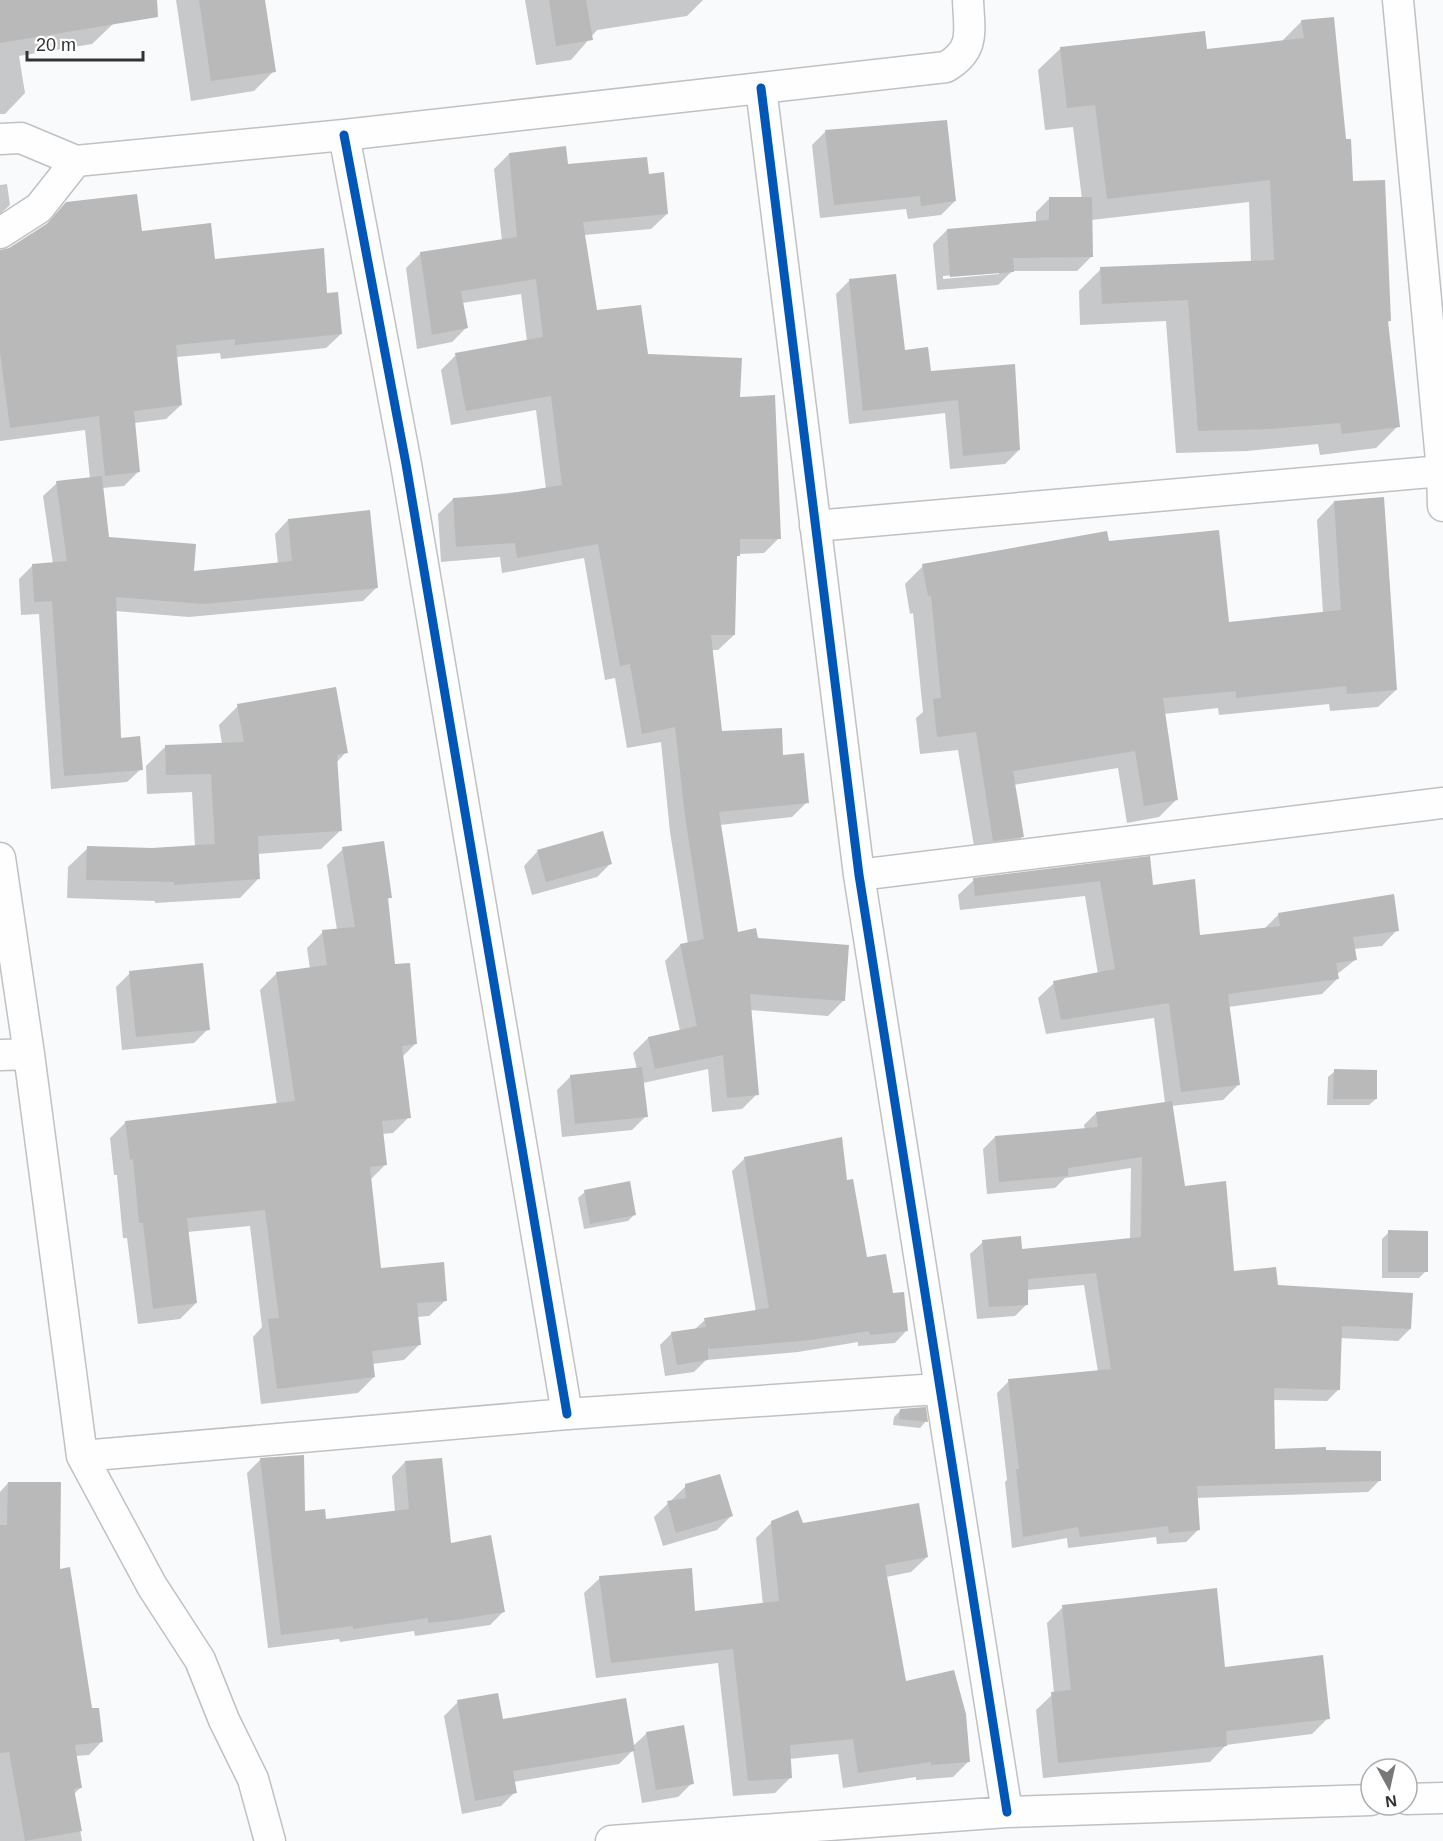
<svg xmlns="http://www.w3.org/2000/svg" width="1443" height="1841" font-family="Helvetica,sans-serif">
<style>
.shadow{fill:#0003;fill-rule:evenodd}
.building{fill:#b9b9b9}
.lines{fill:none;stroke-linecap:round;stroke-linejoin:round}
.street-casing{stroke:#c0c1c3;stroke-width:33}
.street{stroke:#fefeff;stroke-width:30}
.cycleway-casing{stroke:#fff;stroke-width:13}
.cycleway{stroke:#0057b8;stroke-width:9}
</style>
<rect width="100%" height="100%" fill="#f9fafc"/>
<path class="shadow" d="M 0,0 L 108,0 L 113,24 L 92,44 L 19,56 L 25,93 L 5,114 L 0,114 Z
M 176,0 L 264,0 L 274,71 L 254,91 L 191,101 Z
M 525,0 L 703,0 L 687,16 L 597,30 L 571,60 L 536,65 Z
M 1302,21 L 1345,141 L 1352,183 L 1389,321 L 1387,323 L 1398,426 L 1376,448 L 1320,455 L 1318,444 L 1247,451 L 1176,453 L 1166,321 L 1080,325 L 1079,291 L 1101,269 L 1251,262 L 1249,202 L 1091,220 L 1091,257 L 1077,271 L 1012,271 L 998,285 L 937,290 L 933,244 L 947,230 L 1036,222 L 1036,212 L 1050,198 L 1082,199 L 1073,127 L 1045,130 L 1038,70 L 1061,48 L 1206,51 L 1281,42 ZM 999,271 L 999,274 L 943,279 L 943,276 Z
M 826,131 L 955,201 L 941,215 L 908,219 L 906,209 L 820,218 L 812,145 Z
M 509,154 L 566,166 L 648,175 L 667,214 L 651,229 L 584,235 L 596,312 L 647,356 L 739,398 L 779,538 L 764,553 L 739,554 L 735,559 L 734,635 L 718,650 L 711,650 L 721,732 L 781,757 L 807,802 L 792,817 L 720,825 L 737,934 L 757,940 L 844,1000 L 828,1016 L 750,1010 L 757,1094 L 742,1109 L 712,1112 L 708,1069 L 643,1083 L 646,1116 L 632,1130 L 562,1137 L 557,1090 L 571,1076 L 637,1069 L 633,1053 L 648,1038 L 680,1031 L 665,961 L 680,945 L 688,944 L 670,832 L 661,742 L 627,748 L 615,678 L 605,680 L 584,558 L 502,573 L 500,557 L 441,562 L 438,514 L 453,499 L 546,489 L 536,410 L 451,425 L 441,370 L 456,355 L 527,341 L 521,294 L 462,303 L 467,327 L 452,342 L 417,349 L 406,268 L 421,253 L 502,241 L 494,169 Z
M 7,184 L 10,205 L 0,214 L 0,185 Z
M 66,203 L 213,261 L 325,295 L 341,334 L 326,348 L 221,359 L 220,353 L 176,357 L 181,405 L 166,419 L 134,423 L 139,471 L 124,486 L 102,488 L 108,538 L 192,573 L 278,564 L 275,534 L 288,520 L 377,587 L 363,601 L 189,617 L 115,611 L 120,739 L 141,769 L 127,782 L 51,789 L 39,614 L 21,615 L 19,579 L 32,566 L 53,564 L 43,496 L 57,483 L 90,479 L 85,430 L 0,441 L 0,252 L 10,249 L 44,227 Z
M 850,280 L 903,351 L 1019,450 L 1005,464 L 950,469 L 945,413 L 849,424 L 836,294 Z
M 1334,502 L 1396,690 L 1378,707 L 1330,711 L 1329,704 L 1219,715 L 1218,708 L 1164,714 L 1177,799 L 1159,817 L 1127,823 L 1118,768 L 1013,785 L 1022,837 L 1004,855 L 976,858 L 958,750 L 920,754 L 916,718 L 923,712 L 913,613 L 910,614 L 905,584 L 923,566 L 1107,542 L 1227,624 L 1323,613 L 1317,520 Z
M 238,706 L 346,752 L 336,763 L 341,830 L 321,849 L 257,854 L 259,878 L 240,898 L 155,903 L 155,901 L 67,898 L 68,867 L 88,848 L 152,850 L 195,847 L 192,792 L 147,794 L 146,766 L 165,747 L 222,744 L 219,725 Z
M 602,833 L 611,863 L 597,877 L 532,895 L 524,866 L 537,852 Z
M 343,849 L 390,897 L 386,901 L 393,966 L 416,1043 L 402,1057 L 409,1117 L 393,1133 L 382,1134 L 386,1164 L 370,1180 L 380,1270 L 446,1300 L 429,1316 L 417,1317 L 420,1344 L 404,1360 L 372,1364 L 374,1377 L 358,1393 L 261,1404 L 253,1337 L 262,1327 L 250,1226 L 187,1232 L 196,1303 L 180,1319 L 138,1324 L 127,1238 L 123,1238 L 117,1175 L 114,1175 L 110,1138 L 126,1122 L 277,1105 L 260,990 L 276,974 L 310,969 L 307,948 L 323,932 L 337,930 L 327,865 Z
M 1149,858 L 1152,886 L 1199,936 L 1264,929 L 1279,914 L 1397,930 L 1382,946 L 1354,949 L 1355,960 L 1336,975 L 1337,979 L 1322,994 L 1228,1007 L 1238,1085 L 1223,1100 L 1171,1106 L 1183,1187 L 1233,1272 L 1410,1329 L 1398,1341 L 1340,1338 L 1339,1389 L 1327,1401 L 1273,1400 L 1274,1451 L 1325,1452 L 1380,1480 L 1368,1492 L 1196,1498 L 1198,1530 L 1186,1542 L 1157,1544 L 1156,1537 L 1068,1548 L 1067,1538 L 1012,1548 L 1005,1482 L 1007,1480 L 997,1393 L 1009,1381 L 1098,1372 L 1084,1285 L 1027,1290 L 1027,1304 L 1015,1316 L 977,1319 L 970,1254 L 983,1242 L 1021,1250 L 1130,1240 L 1131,1168 L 1065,1178 L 1055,1188 L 987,1194 L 983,1149 L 995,1137 L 1085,1130 L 1084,1125 L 1096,1113 L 1165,1103 L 1154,1018 L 1046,1034 L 1038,998 L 1054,983 L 1098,974 L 1085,896 L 960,910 L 958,895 L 974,880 Z
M 130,973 L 208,1029 L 194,1043 L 122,1050 L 116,987 Z
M 1335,1071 L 1376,1099 L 1369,1105 L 1327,1105 L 1328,1077 Z
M 841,1139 L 846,1182 L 866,1259 L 892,1295 L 906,1331 L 895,1343 L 858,1346 L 858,1342 L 798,1352 L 706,1360 L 694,1372 L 665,1376 L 660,1345 L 672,1333 L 694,1330 L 705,1320 L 756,1312 L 732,1171 L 744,1159 Z
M 585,1192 L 635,1214 L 628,1221 L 584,1229 L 578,1198 Z
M 1389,1232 L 1426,1271 L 1419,1278 L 1382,1278 L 1382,1239 Z
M 901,1410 L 926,1421 L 920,1428 L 893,1425 L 894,1417 Z
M 261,1459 L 303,1513 L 325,1521 L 395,1512 L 392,1476 L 405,1462 L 450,1545 L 504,1611 L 490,1625 L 415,1636 L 414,1631 L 340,1642 L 339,1639 L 268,1648 L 247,1473 Z
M 8,1483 L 59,1571 L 90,1710 L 102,1741 L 89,1755 L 75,1756 L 80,1788 L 74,1794 L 82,1841 L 0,1841 L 0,1492 Z
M 686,1486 L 731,1516 L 717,1530 L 663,1546 L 654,1517 Z
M 772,1522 L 802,1525 L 927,1557 L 911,1572 L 886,1577 L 904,1683 L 969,1761 L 953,1777 L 916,1780 L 916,1777 L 843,1788 L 838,1754 L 789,1759 L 790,1778 L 775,1793 L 733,1796 L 718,1663 L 596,1678 L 584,1593 L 600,1578 L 694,1612 L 763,1605 L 756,1538 Z
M 1063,1607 L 1224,1668 L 1328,1718 L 1312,1734 L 1226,1745 L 1210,1762 L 1043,1778 L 1036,1710 L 1054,1693 L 1047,1623 Z
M 458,1702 L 502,1721 L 632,1747 L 647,1733 L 692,1783 L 678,1797 L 642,1803 L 633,1750 L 619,1764 L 513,1782 L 515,1792 L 501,1806 L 462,1814 L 444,1716 Z"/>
<path class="building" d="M 0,0 L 157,0 L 158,17 L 0,43 Z
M 199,0 L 265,0 L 276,72 L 211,81 Z
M 549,0 L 586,0 L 593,40 L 556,46 Z
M 1334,17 L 1346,139 L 1351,139 L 1353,181 L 1385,180 L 1391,321 L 1388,321 L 1400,427 L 1342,434 L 1340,423 L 1270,429 L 1198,431 L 1188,300 L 1102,304 L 1100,267 L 1274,260 L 1270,180 L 1107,199 L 1095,105 L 1067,108 L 1060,47 L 1205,31 L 1207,49 L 1304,38 L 1301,20 Z
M 947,120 L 956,201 L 921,206 L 920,196 L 834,205 L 825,130 Z
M 566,146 L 568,164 L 647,157 L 649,174 L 664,172 L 668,214 L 583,222 L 597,310 L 641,305 L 648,354 L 742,358 L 740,397 L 775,395 L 781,539 L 740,539 L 740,556 L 737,556 L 735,635 L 711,635 L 722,731 L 782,728 L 783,755 L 804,753 L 809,803 L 719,812 L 738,932 L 756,928 L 758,938 L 849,945 L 845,1001 L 750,994 L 759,1095 L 727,1098 L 723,1055 L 655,1069 L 648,1037 L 697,1026 L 680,944 L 704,939 L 685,816 L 675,727 L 642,734 L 630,664 L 620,666 L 598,544 L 517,558 L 515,543 L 456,547 L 453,498 L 507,494 L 562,485 L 551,396 L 466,411 L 455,353 L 543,337 L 536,279 L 461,291 L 468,328 L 432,335 L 420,252 L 517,237 L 509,153 Z
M 137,194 L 142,231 L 211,223 L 215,259 L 324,248 L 327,293 L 338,292 L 342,334 L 235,345 L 235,339 L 176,345 L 182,405 L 134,411 L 140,472 L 105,476 L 99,416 L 10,428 L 0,352 L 0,250 L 9,248 L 48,223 L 66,202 Z
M 1049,197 L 1092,197 L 1093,257 L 1013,258 L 1014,272 L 950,277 L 947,229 L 1049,220 Z
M 896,274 L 905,350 L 928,347 L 931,371 L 1015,364 L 1020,450 L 963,456 L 958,400 L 863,411 L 849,279 Z
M 102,476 L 109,537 L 196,544 L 194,571 L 292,561 L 288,519 L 370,510 L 378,588 L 203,604 L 116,597 L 121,738 L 140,736 L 143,770 L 64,776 L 52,601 L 34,602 L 32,564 L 67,561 L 56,481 Z
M 1384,497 L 1397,690 L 1347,694 L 1346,686 L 1236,698 L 1236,691 L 1163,698 L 1178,800 L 1144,806 L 1135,751 L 1013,771 L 1024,837 L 993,841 L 976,732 L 937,737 L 933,699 L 941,698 L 931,596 L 928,596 L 922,564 L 1107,531 L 1109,541 L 1219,530 L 1229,622 L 1341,610 L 1334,501 Z
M 336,687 L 348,753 L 337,755 L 342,831 L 258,836 L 260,879 L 174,885 L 174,882 L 86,880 L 87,846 L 152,848 L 215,844 L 211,774 L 166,775 L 165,745 L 244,742 L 237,704 Z
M 603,831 L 612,864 L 546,882 L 537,850 Z
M 384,841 L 392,898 L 388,898 L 395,964 L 410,963 L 417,1044 L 402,1046 L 411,1118 L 382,1121 L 387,1165 L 370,1167 L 381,1268 L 444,1262 L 447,1301 L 417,1303 L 421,1345 L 372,1351 L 375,1377 L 277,1389 L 268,1319 L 279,1318 L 265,1210 L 187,1218 L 197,1303 L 153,1309 L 143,1223 L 139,1223 L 133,1159 L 130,1160 L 125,1121 L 295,1101 L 276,972 L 327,965 L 322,930 L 355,927 L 342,847 Z
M 1150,856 L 1153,885 L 1195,879 L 1200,935 L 1280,926 L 1278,913 L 1394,894 L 1399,931 L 1353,937 L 1357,960 L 1336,963 L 1339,979 L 1228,994 L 1240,1085 L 1181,1092 L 1169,1003 L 1061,1020 L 1053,981 L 1115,969 L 1100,881 L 975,896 L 973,878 Z
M 203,963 L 210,1030 L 136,1037 L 129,971 Z
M 642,1067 L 648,1117 L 575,1124 L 570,1075 Z
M 1334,1069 L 1377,1070 L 1377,1099 L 1333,1099 Z
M 1172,1101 L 1185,1186 L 1226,1181 L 1234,1271 L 1276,1267 L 1278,1285 L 1413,1293 L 1411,1329 L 1342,1326 L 1340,1390 L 1274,1388 L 1275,1449 L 1326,1447 L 1326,1450 L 1381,1451 L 1381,1481 L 1197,1486 L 1200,1530 L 1169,1533 L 1168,1526 L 1080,1537 L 1078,1527 L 1023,1537 L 1016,1469 L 1019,1469 L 1008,1379 L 1111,1369 L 1096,1273 L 1028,1279 L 1028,1305 L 989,1307 L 982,1240 L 1021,1236 L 1022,1249 L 1141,1237 L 1142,1157 L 1068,1168 L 1068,1176 L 999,1182 L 995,1136 L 1098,1127 L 1096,1112 Z
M 842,1137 L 847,1180 L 853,1179 L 867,1257 L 886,1254 L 893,1293 L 904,1292 L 908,1331 L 870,1335 L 869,1331 L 811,1340 L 709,1349 L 708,1344 L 708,1360 L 677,1365 L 671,1332 L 706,1327 L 704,1318 L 769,1308 L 744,1157 Z
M 630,1181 L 636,1215 L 590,1224 L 584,1190 Z
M 1388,1230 L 1428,1231 L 1428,1272 L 1388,1272 Z
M 926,1407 L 928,1422 L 899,1419 L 900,1409 Z
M 304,1455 L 305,1511 L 325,1509 L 326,1519 L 409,1509 L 405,1461 L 442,1458 L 451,1543 L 491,1535 L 505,1612 L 455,1620 L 428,1623 L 428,1618 L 353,1629 L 353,1626 L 281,1635 L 260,1458 Z
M 720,1474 L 733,1516 L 676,1533 L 667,1501 L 686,1498 L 685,1484 Z
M 8,1482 L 61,1482 L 60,1569 L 70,1567 L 92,1708 L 99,1708 L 103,1742 L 75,1745 L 82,1788 L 74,1789 L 82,1831 L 25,1841 L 9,1752 L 0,1753 L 0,1525 L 7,1525 Z
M 919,1503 L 928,1557 L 885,1565 L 906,1681 L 954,1670 L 966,1714 L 970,1762 L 931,1765 L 931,1762 L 858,1773 L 853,1739 L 790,1745 L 792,1778 L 748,1781 L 733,1649 L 611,1663 L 599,1576 L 692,1568 L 695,1611 L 779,1601 L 771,1521 L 798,1510 L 803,1523 Z
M 1217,1588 L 1225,1667 L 1323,1655 L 1330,1719 L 1226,1731 L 1227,1746 L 1058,1763 L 1051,1692 L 1071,1690 L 1062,1605 Z
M 498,1693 L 503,1719 L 626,1698 L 635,1751 L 513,1771 L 517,1793 L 475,1801 L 457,1700 Z
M 684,1725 L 694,1784 L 656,1790 L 646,1732 Z"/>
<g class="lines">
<defs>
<path id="street" d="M 1398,0 L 1442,471 L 1443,506
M 761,88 L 859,875 L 1007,1812
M 344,135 L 406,464 L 567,1414
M 0,139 L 21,138 L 76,161 L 344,135 L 946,67 C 976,49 969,31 968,0
M 0,233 L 39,208 L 76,161
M 815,526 L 1442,471
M 0,858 L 29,1054 L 82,1456 L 152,1586 L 200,1660 L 224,1720 L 253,1779 L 270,1841
M 859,875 L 1443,803
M 0,1055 L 29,1054
M 82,1456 L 567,1414 L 938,1389
M 1407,1799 L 1443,1798
M 611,1841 L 1007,1812 L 1371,1800"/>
</defs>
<use href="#street" class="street-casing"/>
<use href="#street" class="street"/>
<defs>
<path id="cycleway" d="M 761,88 L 859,875 L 1007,1812
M 344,135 L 406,464 L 567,1414"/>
</defs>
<use href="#cycleway" class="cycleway-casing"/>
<use href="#cycleway" class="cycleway"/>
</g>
<g transform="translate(1389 1787) rotate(172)"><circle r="28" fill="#ffffff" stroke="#adadae" stroke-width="1.5"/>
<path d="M0-4.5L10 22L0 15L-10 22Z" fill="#78787a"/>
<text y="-9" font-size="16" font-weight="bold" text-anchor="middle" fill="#323234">N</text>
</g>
<path d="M27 51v9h116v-9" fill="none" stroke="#323234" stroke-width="3"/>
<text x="36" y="51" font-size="18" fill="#323234" stroke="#ffffff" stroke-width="4.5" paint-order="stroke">20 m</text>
</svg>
